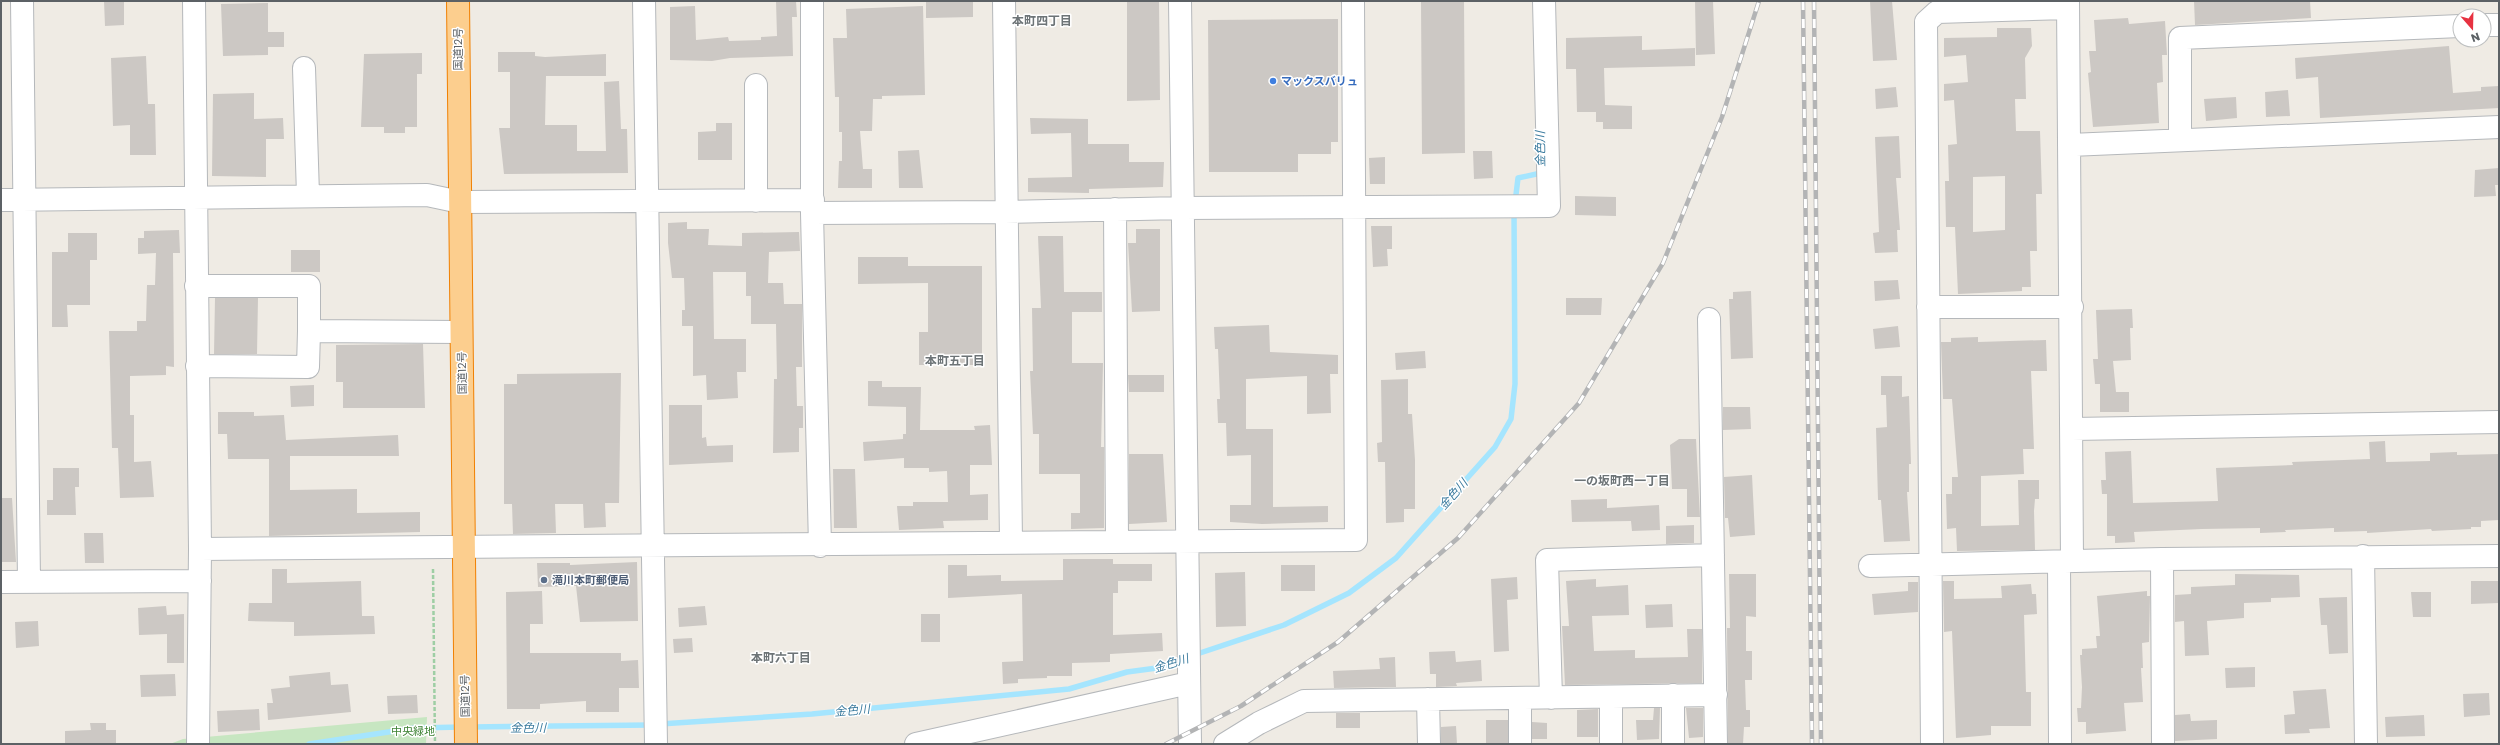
<svg xmlns="http://www.w3.org/2000/svg" width="2500" height="745" font-family="Poppins,'Noto Sans JP',sans-serif">
<style>
.green{fill:#c7e6c1}
.lines{fill:none;stroke-linecap:round;stroke-linejoin:round}
.stream{stroke:#a5e5fe;stroke-width:5.5}
.building{fill:#ccc8c4;fill-rule:evenodd}
.minor-casing{stroke:#b5b8bb;stroke-width:24}
.highway-casing{stroke:#f08003;stroke-width:24}
.path{stroke:#9ecea4;stroke-width:2.5;stroke-dasharray:4 2;stroke-linecap:butt}
.minor{stroke:#fff;stroke-width:22}
.highway{stroke:#fcce8e;stroke-width:22}
.rail-casing{stroke:#b3b4b5;stroke-width:4.5}
.rail{stroke:#fff;stroke-width:3;stroke-dasharray:9;stroke-linecap:butt}
.shop-dot{fill:#3f7fe0;stroke:#fff;stroke-width:1.5}
.service-dot{fill:#5c6f8a;stroke:#fff;stroke-width:1.5}
.labels{text-anchor:middle;dominant-baseline:central;stroke-width:3;stroke-linejoin:round;paint-order:stroke}
.street-label{font-size:11px;fill:#5c6165;stroke:#fff}
.shop-label{font-size:11px;font-weight:bold;fill:#366cbe;stroke:#fff;text-anchor:start}
.service-label{font-size:11px;font-weight:bold;fill:#4e5e75;stroke:#fff;text-anchor:start}
.park-label{font-size:11px;fill:#3e8335;stroke:#fff}
.neighbourhood-label{font-size:12px;font-weight:bold;fill:#6d7477;stroke:#fff}
.water-label{font-size:12px;font-style:italic;fill:#3c7c9f;stroke:#fff}
</style>
<rect width="100%" height="100%" fill="#efebe4"/>
<path class="green" d="M 427,717 L 426,744 L 170,744 L 183,739 Z"/>
<g class="lines">
<path class="stream" d="M 1515,203 L 1518,178 L 1541,173 L 1541,170
M 1194,655 L 1284,625 L 1349,593 L 1396,558 L 1495,447 L 1511,419 L 1515,384 L 1514,211
M 660,724 L 812,714 L 1069,689 L 1127,672 L 1157,668 L 1184,659
M 470,727 L 652,725
M 309,744 L 415,728 L 462,727"/>
</g>
<path class="building" d="M 104,1 L 124,1 L 124,25 L 105,26 Z
M 776,1 L 796,1 L 797,17 L 792,17 L 793,56 L 730,58 L 712,61 L 670,60 L 670,7 L 695,6 L 696,40 L 728,37 L 729,41 L 761,40 L 761,37 L 777,36 Z
M 926,1 L 973,1 L 973,17 L 926,18 Z
M 1127,1 L 1159,1 L 1160,100 L 1127,101 Z
M 1421,1 L 1464,1 L 1465,153 L 1422,154 Z
M 1695,1 L 1713,1 L 1715,54 L 1696,55 Z
M 1870,1 L 1892,1 L 1897,60 L 1873,61 Z
M 2194,1 L 2310,1 L 2311,18 L 2195,25 Z
M 268,3 L 268,32 L 284,32 L 284,47 L 268,47 L 268,55 L 223,56 L 221,4 Z
M 923,6 L 925,95 L 882,96 L 882,99 L 873,99 L 872,131 L 860,131 L 863,169 L 872,169 L 872,188 L 838,188 L 839,161 L 842,161 L 842,132 L 839,132 L 839,97 L 835,97 L 833,38 L 847,38 L 846,9 Z
M 2128,18 L 2129,24 L 2165,21 L 2167,55 L 2162,55 L 2163,82 L 2157,83 L 2159,123 L 2093,127 L 2088,73 L 2091,72 L 2089,51 L 2096,51 L 2094,20 Z
M 1338,19 L 1338,142 L 1331,142 L 1331,154 L 1298,154 L 1298,172 L 1209,172 L 1208,20 Z
M 1997,28 L 2031,28 L 2032,46 L 2025,58 L 2026,99 L 2015,99 L 2016,131 L 2040,131 L 2042,194 L 2036,194 L 2037,251 L 2030,251 L 2031,287 L 2022,287 L 2022,291 L 1958,294 L 1955,227 L 1946,227 L 1945,181 L 1949,181 L 1948,145 L 1957,144 L 1954,100 L 1944,101 L 1944,84 L 1968,82 L 1966,55 L 1944,57 L 1944,38 L 1997,37 ZM 2005,176 L 2005,230 L 1973,232 L 1973,177 Z
M 1642,36 L 1642,50 L 1695,48 L 1695,66 L 1604,68 L 1605,105 L 1632,106 L 1632,129 L 1603,129 L 1603,122 L 1596,122 L 1596,112 L 1577,112 L 1576,69 L 1566,69 L 1566,38 Z
M 2449,46 L 2453,93 L 2481,91 L 2481,87 L 2499,86 L 2499,108 L 2320,118 L 2318,77 L 2296,79 L 2295,58 Z
M 498,52 L 535,52 L 535,56 L 545,57 L 606,54 L 606,76 L 546,76 L 545,125 L 577,125 L 577,151 L 606,151 L 604,82 L 619,81 L 621,129 L 627,129 L 628,173 L 504,174 L 499,128 L 510,128 L 510,72 L 498,72 Z
M 422,53 L 422,74 L 417,74 L 417,127 L 405,127 L 405,133 L 384,133 L 384,127 L 361,127 L 364,54 Z
M 146,56 L 148,104 L 155,104 L 156,155 L 130,155 L 130,125 L 113,126 L 111,58 Z
M 1896,87 L 1898,107 L 1876,109 L 1875,89 Z
M 2288,90 L 2290,116 L 2266,117 L 2265,92 Z
M 254,93 L 254,119 L 283,118 L 284,139 L 266,139 L 266,177 L 212,176 L 213,94 Z
M 2236,97 L 2237,118 L 2206,121 L 2204,99 Z
M 1030,118 L 1088,119 L 1088,144 L 1129,144 L 1129,162 L 1164,162 L 1163,187 L 1089,189 L 1089,193 L 1028,192 L 1028,178 L 1072,177 L 1071,133 L 1031,134 Z
M 716,123 L 732,123 L 732,160 L 698,160 L 698,132 L 716,131 Z
M 1899,136 L 1901,178 L 1896,178 L 1900,230 L 1897,230 L 1898,252 L 1875,253 L 1873,233 L 1879,232 L 1875,137 Z
M 919,150 L 923,188 L 899,188 L 898,151 Z
M 1473,151 L 1492,151 L 1493,178 L 1474,179 Z
M 1385,157 L 1385,184 L 1370,184 L 1369,158 Z
M 2499,168 L 2499,185 L 2495,185 L 2496,196 L 2474,197 L 2475,170 Z
M 1575,196 L 1616,197 L 1616,216 L 1575,215 Z
M 687,222 L 687,229 L 709,229 L 708,245 L 742,246 L 742,233 L 799,232 L 800,251 L 769,252 L 768,283 L 783,283 L 784,304 L 802,304 L 802,367 L 796,367 L 797,406 L 803,406 L 803,428 L 799,428 L 799,452 L 773,453 L 774,379 L 777,379 L 776,324 L 751,324 L 751,296 L 746,296 L 746,272 L 713,272 L 714,339 L 746,339 L 746,372 L 737,372 L 738,398 L 707,400 L 706,375 L 693,376 L 693,326 L 682,326 L 682,310 L 685,310 L 684,278 L 672,278 L 668,243 L 668,223 Z
M 1371,226 L 1392,226 L 1392,249 L 1387,249 L 1388,266 L 1373,267 Z
M 1136,229 L 1160,229 L 1160,311 L 1132,312 L 1128,243 L 1136,243 Z
M 179,230 L 180,253 L 173,253 L 174,367 L 166,366 L 166,375 L 130,376 L 130,415 L 134,415 L 134,462 L 151,461 L 154,497 L 120,498 L 118,448 L 112,448 L 109,331 L 137,331 L 137,321 L 146,321 L 147,285 L 155,285 L 156,253 L 138,254 L 138,238 L 144,238 L 144,231 Z
M 68,233 L 97,233 L 97,260 L 90,260 L 90,305 L 67,305 L 68,327 L 52,327 L 52,252 L 68,252 Z
M 1038,236 L 1063,236 L 1064,292 L 1102,292 L 1102,312 L 1072,312 L 1072,363 L 1103,363 L 1101,447 L 1104,447 L 1104,528 L 1071,529 L 1071,513 L 1080,513 L 1080,474 L 1039,474 L 1039,434 L 1033,434 L 1030,371 L 1033,371 L 1032,308 L 1041,308 Z
M 291,250 L 320,250 L 320,272 L 291,272 Z
M 858,257 L 908,257 L 908,266 L 982,266 L 982,365 L 919,365 L 919,332 L 928,332 L 928,283 L 858,284 Z
M 1898,280 L 1900,299 L 1875,301 L 1874,281 Z
M 1751,291 L 1753,358 L 1731,359 L 1729,299 L 1733,299 L 1733,292 Z
M 215,298 L 258,298 L 257,354 L 214,354 Z
M 1566,298 L 1602,298 L 1601,315 L 1566,315 Z
M 2132,309 L 2133,328 L 2130,328 L 2131,360 L 2113,361 L 2116,392 L 2129,392 L 2129,412 L 2100,412 L 2100,384 L 2095,384 L 2093,359 L 2098,359 L 2096,310 Z
M 1269,325 L 1270,352 L 1338,355 L 1338,374 L 1330,374 L 1331,413 L 1307,414 L 1307,376 L 1246,379 L 1246,429 L 1273,429 L 1273,507 L 1328,506 L 1328,522 L 1262,524 L 1230,522 L 1230,505 L 1251,505 L 1251,455 L 1227,456 L 1226,423 L 1218,423 L 1217,399 L 1220,399 L 1218,349 L 1215,349 L 1214,327 Z
M 1898,326 L 1900,347 L 1875,349 L 1873,329 Z
M 1978,337 L 1978,342 L 2046,340 L 2047,371 L 2031,371 L 2034,449 L 2023,449 L 2024,474 L 1981,476 L 1981,526 L 2019,525 L 2018,480 L 2039,480 L 2039,499 L 2035,499 L 2034,511 L 2035,550 L 1957,551 L 1956,528 L 1947,529 L 1946,494 L 1952,494 L 1952,477 L 1958,477 L 1952,399 L 1943,399 L 1941,342 L 1951,342 L 1951,338 Z
M 423,344 L 425,408 L 343,408 L 343,382 L 336,382 L 336,345 Z
M 1425,351 L 1426,368 L 1396,370 L 1395,353 Z
M 621,373 L 619,503 L 605,503 L 606,527 L 584,528 L 583,504 L 555,504 L 556,533 L 513,534 L 512,504 L 504,504 L 504,384 L 517,384 L 517,374 Z
M 1128,375 L 1164,375 L 1164,392 L 1129,392 Z
M 1881,376 L 1902,376 L 1902,397 L 1909,396 L 1911,464 L 1909,464 L 1909,492 L 1907,492 L 1910,541 L 1884,542 L 1881,500 L 1878,500 L 1876,428 L 1887,427 L 1886,395 L 1881,395 Z
M 1408,379 L 1408,414 L 1412,414 L 1415,460 L 1415,509 L 1404,509 L 1404,522 L 1386,523 L 1385,462 L 1378,462 L 1377,443 L 1382,442 L 1381,380 Z
M 868,381 L 882,381 L 882,387 L 921,387 L 920,430 L 975,430 L 974,426 L 990,425 L 992,465 L 970,465 L 970,495 L 988,494 L 988,520 L 943,521 L 944,528 L 899,530 L 897,506 L 913,506 L 913,502 L 948,502 L 947,471 L 929,472 L 929,468 L 904,468 L 904,458 L 864,461 L 863,442 L 903,439 L 903,434 L 906,434 L 906,407 L 868,406 Z
M 314,385 L 314,406 L 291,407 L 290,386 Z
M 669,405 L 702,405 L 702,438 L 706,437 L 707,446 L 733,445 L 733,462 L 669,465 Z
M 1723,407 L 1750,407 L 1751,429 L 1723,430 Z
M 218,412 L 254,412 L 254,416 L 284,415 L 286,440 L 398,435 L 399,456 L 290,456 L 290,490 L 357,489 L 357,513 L 420,512 L 420,532 L 269,536 L 269,459 L 228,459 L 227,434 L 218,434 Z
M 1679,439 L 1696,439 L 1700,517 L 1687,517 L 1687,489 L 1672,489 L 1670,445 Z
M 2385,441 L 2386,462 L 2430,461 L 2430,453 L 2457,452 L 2457,455 L 2499,454 L 2499,520 L 2481,521 L 2481,527 L 2471,527 L 2471,529 L 2432,531 L 2431,529 L 2367,533 L 2367,531 L 2334,532 L 2334,528 L 2285,530 L 2286,532 L 2260,533 L 2260,528 L 2202,529 L 2134,532 L 2135,542 L 2115,543 L 2115,536 L 2107,536 L 2107,494 L 2102,494 L 2101,480 L 2106,480 L 2105,452 L 2131,451 L 2133,503 L 2218,501 L 2216,468 L 2293,465 L 2292,462 L 2370,459 L 2369,442 Z
M 1129,454 L 1163,454 L 1167,522 L 1129,524 Z
M 53,468 L 79,468 L 79,487 L 75,487 L 76,515 L 47,515 L 47,500 L 53,500 Z
M 833,469 L 855,469 L 857,528 L 834,528 Z
M 1752,475 L 1755,535 L 1730,537 L 1728,518 L 1725,518 L 1724,477 Z
M 1,498 L 12,498 L 16,562 L 1,562 Z
M 1607,499 L 1607,508 L 1659,505 L 1660,530 L 1632,531 L 1631,521 L 1572,522 L 1571,500 Z
M 1694,525 L 1694,543 L 1666,544 L 1666,526 Z
M 84,533 L 103,533 L 104,563 L 85,563 Z
M 1063,559 L 1113,559 L 1113,564 L 1152,564 L 1152,581 L 1118,581 L 1118,593 L 1113,593 L 1113,635 L 1162,633 L 1163,651 L 1110,654 L 1110,662 L 1072,663 L 1072,676 L 1047,676 L 1047,678 L 1018,679 L 1018,683 L 1003,684 L 1002,662 L 1023,661 L 1022,594 L 948,598 L 948,565 L 967,565 L 967,576 L 1001,575 L 1001,581 L 1063,580 Z
M 637,562 L 638,621 L 580,622 L 576,586 L 538,587 L 537,563 L 570,563 L 570,565 Z
M 1281,565 L 1315,565 L 1315,591 L 1281,591 Z
M 272,569 L 287,569 L 287,583 L 361,581 L 362,616 L 374,616 L 375,634 L 294,636 L 294,622 L 248,621 L 249,603 L 272,603 Z
M 1245,572 L 1246,626 L 1216,627 L 1215,573 Z
M 1729,574 L 1756,574 L 1756,617 L 1746,616 L 1746,651 L 1752,651 L 1752,680 L 1745,680 L 1746,710 L 1750,710 L 1750,727 L 1744,727 L 1743,744 L 1728,744 L 1727,628 L 1730,628 Z
M 2235,574 L 2299,575 L 2300,597 L 2271,598 L 2271,602 L 2244,603 L 2244,618 L 2207,621 L 2209,655 L 2185,656 L 2184,621 L 2175,622 L 2175,595 L 2191,594 L 2191,587 L 2235,585 Z
M 1517,577 L 1518,599 L 1507,600 L 1509,651 L 1494,652 L 1491,579 Z
M 1596,579 L 1596,587 L 1628,585 L 1629,615 L 1592,616 L 1594,651 L 1635,650 L 1635,658 L 1688,657 L 1687,629 L 1702,629 L 1702,683 L 1565,685 L 1562,626 L 1569,626 L 1566,581 Z
M 1943,581 L 1954,581 L 1954,599 L 2002,598 L 2001,586 L 2031,584 L 2032,594 L 2036,594 L 2037,614 L 2024,615 L 2026,692 L 2031,692 L 2031,726 L 1991,726 L 1991,735 L 1956,738 L 1952,631 L 1944,632 Z
M 2471,581 L 2499,581 L 2499,603 L 2471,604 Z
M 1908,582 L 1918,582 L 1918,612 L 1874,615 L 1872,594 L 1908,591 Z
M 542,591 L 543,624 L 530,624 L 530,653 L 621,653 L 621,661 L 638,660 L 639,688 L 619,688 L 619,712 L 586,712 L 586,701 L 540,704 L 540,709 L 507,709 L 506,592 Z
M 2147,591 L 2147,596 L 2150,596 L 2149,642 L 2142,643 L 2143,668 L 2141,668 L 2143,702 L 2124,703 L 2126,731 L 2086,734 L 2086,722 L 2078,722 L 2077,708 L 2081,708 L 2082,687 L 2080,655 L 2082,655 L 2082,649 L 2097,648 L 2096,636 L 2100,636 L 2097,596 Z
M 2411,592 L 2431,592 L 2431,617 L 2413,617 Z
M 2347,597 L 2348,653 L 2329,654 L 2327,625 L 2321,625 L 2319,598 Z
M 1672,604 L 1673,627 L 1646,628 L 1645,605 Z
M 166,606 L 167,615 L 184,614 L 184,663 L 167,663 L 167,634 L 139,635 L 138,608 Z
M 705,606 L 707,625 L 679,627 L 678,608 Z
M 921,614 L 940,614 L 940,642 L 921,642 Z
M 38,621 L 39,646 L 16,648 L 15,622 Z
M 692,638 L 693,652 L 674,653 L 673,639 Z
M 1455,651 L 1456,662 L 1481,660 L 1482,681 L 1456,683 L 1457,686 L 1436,687 L 1436,674 L 1430,674 L 1429,652 Z
M 1395,657 L 1396,687 L 1334,688 L 1333,671 L 1380,669 L 1379,658 Z
M 2255,667 L 2255,687 L 2226,688 L 2225,668 Z
M 330,672 L 331,685 L 348,684 L 351,712 L 268,720 L 267,703 L 273,703 L 271,689 L 290,687 L 289,676 Z
M 175,674 L 176,696 L 141,697 L 140,675 Z
M 2326,689 L 2330,728 L 2309,729 L 2310,733 L 2285,734 L 2284,715 L 2295,714 L 2293,691 Z
M 2489,693 L 2490,715 L 2464,717 L 2463,694 Z
M 417,695 L 418,713 L 388,714 L 387,696 Z
M 1654,708 L 1660,708 L 1659,739 L 1637,740 L 1636,720 L 1653,720 Z
M 1686,708 L 1703,708 L 1703,737 L 1689,738 Z
M 259,709 L 260,730 L 218,732 L 217,711 Z
M 1598,709 L 1598,737 L 1577,737 L 1577,710 Z
M 1336,713 L 1360,713 L 1360,728 L 1336,728 Z
M 2190,714 L 2191,721 L 2217,720 L 2217,739 L 2175,741 L 2175,715 Z
M 2424,715 L 2425,736 L 2386,737 L 2385,717 Z
M 1486,720 L 1508,720 L 1508,744 L 1486,744 Z
M 1532,722 L 1547,723 L 1547,739 L 1532,739 Z
M 90,723 L 106,723 L 106,730 L 116,730 L 116,744 L 65,744 L 65,731 L 91,730 Z
M 1456,726 L 1457,744 L 1441,744 L 1441,727 Z"/>
<g class="lines">
<defs>
<path id="minor" d="M 22,1 L 29,582
M 194,1 L 200,549 L 198,744
M 644,1 L 656,744
M 812,1 L 812,213 L 820,546
M 1004,1 L 1011,542
M 1180,1 L 1190,744
M 2068,1 L 2072,561
M 2484,25 L 2499,25
M 304,68 L 308,195
M 756,85 L 756,201
M 2180,140 L 2180,38 L 2460,26
M 2070,145 L 2499,127
M 1,200 L 427,195 L 460,202 L 813,200
M 1115,209 L 1117,541
M 812,213 L 1005,212 L 1183,208 L 1549,206 L 1544,1
M 196,286 L 309,286 L 309,331
M 1928,307 L 2072,307
M 1709,319 L 1716,744
M 197,366 L 308,367 L 309,331 L 461,332
M 2072,429 L 2499,422
M 200,549 C 586,549 971,541 1356,540 L 1353,1
M 2363,556 L 2366,744
M 2162,559 L 2163,744
M 2059,562 L 2060,744
M 1870,566 L 2162,559 L 2499,556
M 1,582 L 200,581
M 1551,698 L 1547,560 L 1713,555
M 1428,699 L 1429,744
M 1520,699 L 1520,744
M 916,744 L 1189,683
M 1225,744 L 1259,723 L 1304,701 L 1716,695
M 1611,744 L 1611,697
M 1673,744 L 1673,695
M 1932,744 L 1926,22 L 1937,12 L 2068,8"/>
<path id="highway" d="M 458,1 L 466,744"/>
</defs>
<use href="#minor" class="minor-casing"/>
<use href="#highway" class="highway-casing"/>
<path class="path" d="M 433,569 L 435,744"/>
<use href="#minor" class="minor"/>
<use href="#highway" class="highway"/>
<defs>
<path id="rail" d="M 1803,1 L 1812,744
M 1814,1 L 1821,744
M 1166,744 L 1241,706 L 1338,642 L 1458,538 L 1579,403 L 1663,263 L 1722,117 L 1759,1"/>
</defs>
<use href="#rail" class="rail-casing"/>
<use href="#rail" class="rail"/>
</g>
<circle class="shop-dot" cx="1273" cy="81" r="4"/>
<circle class="service-dot" cx="544" cy="580" r="4"/>
<g class="labels">
<g class="street-label">
<text transform="translate(458 49) rotate(-90)">国道12号</text>
<text transform="translate(462 373) rotate(-91)">国道12号</text>
<text transform="translate(465 696) rotate(-91)">国道12号</text>
</g>
<g class="shop-label">
<text x="1281" y="81">マックスバリュ</text>
</g>
<g class="service-label">
<text x="552" y="580">滝川本町郵便局</text>
</g>
<g class="park-label">
<text x="413" y="731">中央緑地</text>
</g>
<g class="neighbourhood-label">
<text x="1042" y="20">本町四丁目</text>
<text x="955" y="360">本町五丁目</text>
<text x="1622" y="480">一の坂町西一丁目</text>
<text x="781" y="657">本町六丁目</text>
</g>
<g class="water-label">
<text transform="translate(1540 149) rotate(-91)">金色川</text>
<text transform="translate(1453 494) rotate(-48)">金色川</text>
<text transform="translate(1171 663) rotate(-17)">金色川</text>
<text transform="translate(852 710) rotate(-5)">金色川</text>
<text x="528" y="727">金色川</text>
</g>
</g>
<rect width="2500" height="745" fill="none" stroke="#5c6165" stroke-width="4"/>
<g transform="translate(2472 28) rotate(160)"><circle r="19" fill="#ffffff" stroke="#bec0c1"/>
<path d="M0-3L7 15L0 10L-7 15Z" fill="#e73241"/>
<text y="-6" font-size="11" font-weight="bold" text-anchor="middle" fill="#5c6165">N</text>
</g>
</svg>
